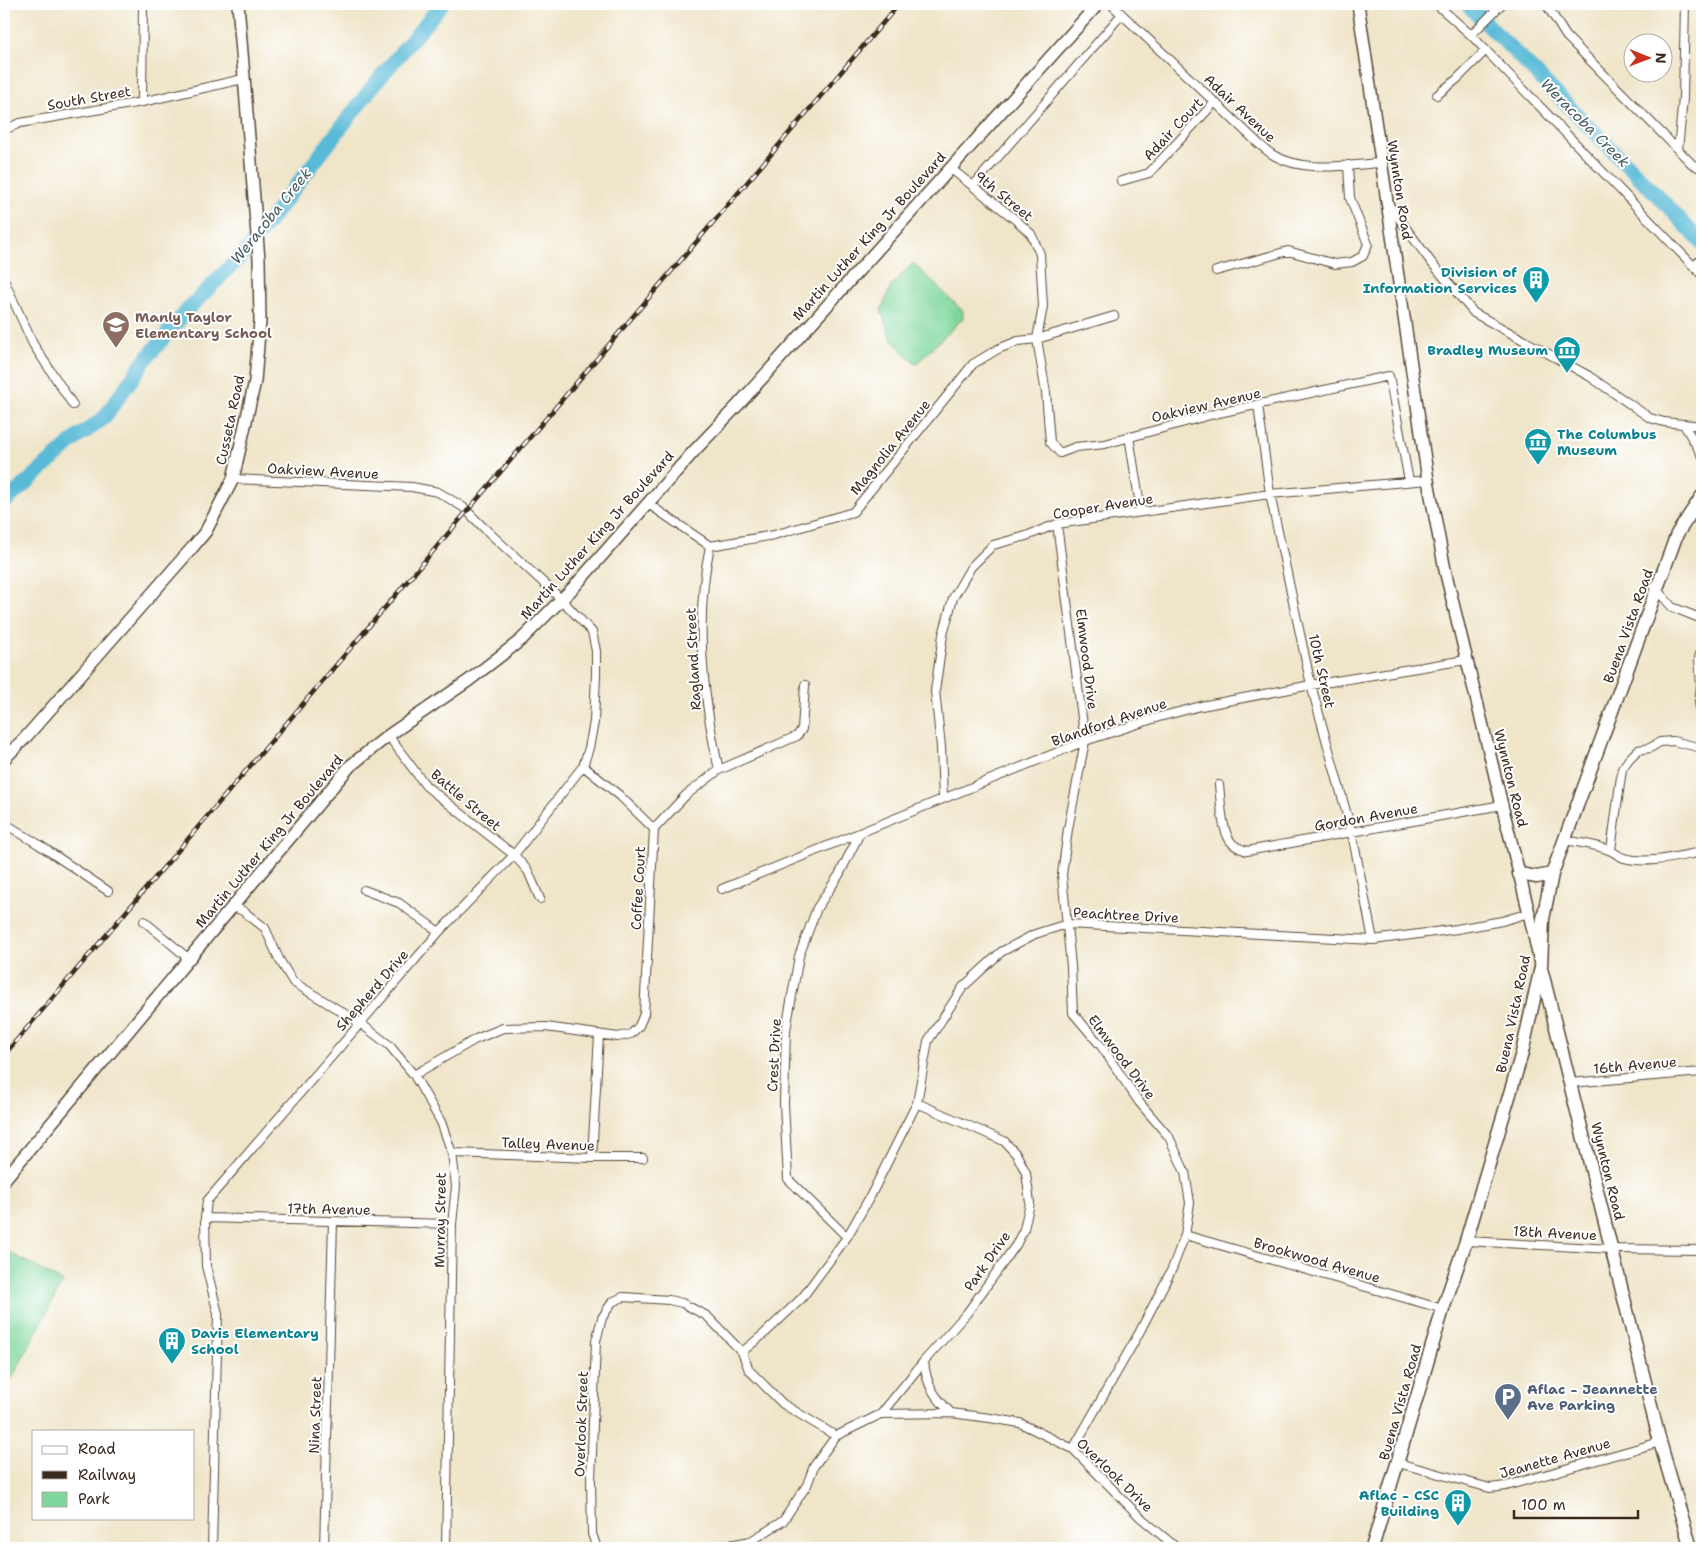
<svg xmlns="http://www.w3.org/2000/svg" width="1706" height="1552" font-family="'Shantell Sans',sans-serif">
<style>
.green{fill:#7dd69b;stroke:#5c805c}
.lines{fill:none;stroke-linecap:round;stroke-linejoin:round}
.river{stroke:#58bad7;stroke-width:15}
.street-casing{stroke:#564638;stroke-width:10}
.secondary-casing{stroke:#564638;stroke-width:14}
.primary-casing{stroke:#564638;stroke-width:15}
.street{stroke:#fff;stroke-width:8}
.secondary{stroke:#fff;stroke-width:11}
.primary{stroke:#fff;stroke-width:12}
.rail-casing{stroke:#3b2a1e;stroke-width:4.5}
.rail{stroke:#fff;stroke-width:2.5;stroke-dasharray:8;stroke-linecap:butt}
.labels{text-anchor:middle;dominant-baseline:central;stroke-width:4;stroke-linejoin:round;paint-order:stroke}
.street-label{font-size:14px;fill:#3b2a1e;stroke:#fff}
.culture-label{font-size:14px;font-weight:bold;fill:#0d838f;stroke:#fff;text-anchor:end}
.education-label{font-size:14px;font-weight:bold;fill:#785e54;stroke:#fff;text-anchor:start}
.service-label{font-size:14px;font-weight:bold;fill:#4e5e75;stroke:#fff;text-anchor:start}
.water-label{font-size:15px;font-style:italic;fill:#455c5f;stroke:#fff}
</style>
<rect width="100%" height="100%" fill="#fff"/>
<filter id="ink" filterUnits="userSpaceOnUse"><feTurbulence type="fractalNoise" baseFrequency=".02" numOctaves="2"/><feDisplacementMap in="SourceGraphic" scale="10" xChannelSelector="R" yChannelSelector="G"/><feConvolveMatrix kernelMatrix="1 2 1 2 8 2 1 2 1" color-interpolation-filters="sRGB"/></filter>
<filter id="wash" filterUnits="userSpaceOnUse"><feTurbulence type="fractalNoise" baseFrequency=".0096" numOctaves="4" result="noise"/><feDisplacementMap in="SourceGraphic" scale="20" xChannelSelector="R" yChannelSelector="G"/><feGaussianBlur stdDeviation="1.12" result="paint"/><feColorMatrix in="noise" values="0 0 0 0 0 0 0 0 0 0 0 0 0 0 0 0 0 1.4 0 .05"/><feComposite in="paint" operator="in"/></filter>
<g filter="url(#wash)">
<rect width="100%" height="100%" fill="#efe5c9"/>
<path class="green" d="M 913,263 L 963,311 L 963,318 L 916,364 L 892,340 L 881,311 L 891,286 Z
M 7,1251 L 63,1282 L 4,1393 L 4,1257 Z"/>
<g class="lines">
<path class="river" d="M 1467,4 L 1659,197 L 1702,243
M 4,503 L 74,440 L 104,418 L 145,360 L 189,308 L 246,251 L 373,86 L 442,4"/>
</g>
</g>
<g filter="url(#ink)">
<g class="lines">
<defs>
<path id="street" d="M 1111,4 L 1259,144 C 1264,148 1269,153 1275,156 C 1306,173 1347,165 1381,163
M 1436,4 L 1471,35 L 1702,275
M 1546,4 L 1566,36 L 1692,164 L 1702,169
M 1471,35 L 1502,4
M 1437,95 L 1457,79 L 1486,50
M 142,102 L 143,4
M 4,130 L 20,123 L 142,102 L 243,79
M 1678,150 L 1683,98 L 1685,4
M 950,168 L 1016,220 L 1031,234 L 1040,254 L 1043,306 L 1037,339 L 1046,393 L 1050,442 L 1060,453 L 1076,447 L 1105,444 L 1214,414 L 1389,376 L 1409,481
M 1121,181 L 1149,173 L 1215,102
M 973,186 L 1122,14
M 1389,205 L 1431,262 L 1474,313 L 1589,376 L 1650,418 L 1664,422 L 1702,426
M 1694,266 L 1702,258
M 1216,271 L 1288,251 L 1335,264 L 1352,262 L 1363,256 L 1368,244 L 1350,198 L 1348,165
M 4,280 L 33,344 L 73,405
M 1258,405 L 1270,494 L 1311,685 L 1352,833 L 1373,940
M 1684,425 L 1702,455
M 1129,436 L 1141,512
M 647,503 L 710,546 L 774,535 L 853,512 L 973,364 L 998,349 L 1018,341 L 1037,339 L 1114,316
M 1057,524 L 1085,741 L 1068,829 L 1062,875 L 1071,966 L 1073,1013 L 1101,1046 L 1139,1102 L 1169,1137 L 1185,1172 L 1190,1203 L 1185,1235 L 1172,1269 L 1138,1335 L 1073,1449
M 710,546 C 694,620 703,697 719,770
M 1657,590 L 1672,607 L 1702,619
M 1702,645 L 1699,658 L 1701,686 L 1699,701 L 1702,725
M 389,735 L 393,742 L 426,786 L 514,855 L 528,871 L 540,899
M 1219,785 C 1221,800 1221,834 1233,844 C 1237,848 1242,849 1247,851 L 1502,805
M 943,799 L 941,747 L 935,691 L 943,635 L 953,598 L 971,567 L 993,545 L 1026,536 L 1057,524 L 1270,494 L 1428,480
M 4,823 L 38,844 L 108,891
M 654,829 L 686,795 L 719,770 L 797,736 L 802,729 L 805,685
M 1565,840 C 1580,843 1596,844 1611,851 C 1616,853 1619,857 1624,858 C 1649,865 1678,856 1702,852
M 1611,850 L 1622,769 L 1629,759 L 1638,750 L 1650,748 L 1660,742 L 1673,741 L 1702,748
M 722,889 L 1085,741 L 1159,717 L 1201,706 L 1311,685 L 1466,660
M 364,890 L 399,903 L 439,932
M 232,906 L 243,911 L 265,928 L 279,959 L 293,982 L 360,1023 L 389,1045 L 414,1075 L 441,1122 L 452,1153 L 456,1186 L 452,1224 L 446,1548
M 144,921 L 189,959
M 414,1075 L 476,1039 L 503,1028 L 546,1027 L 618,1037 L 631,1034 L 639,1026 L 644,1014 L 654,829 L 619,795 L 583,766
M 1570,1083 L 1702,1072
M 452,1153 L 592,1158 L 643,1158
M 592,1158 L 599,1035
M 205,1218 L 452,1224
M 1185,1235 L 1443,1309
M 847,1237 L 788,1179 L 784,1104 L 786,1030 L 799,956 L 817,908 L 839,875 L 859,835
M 1466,1241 L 1612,1249 L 1702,1250
M 742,1352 L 765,1333 L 802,1298 L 847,1237 L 871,1195 L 917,1103 L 928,1041 L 963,987 L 1001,952 L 1035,934 L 1067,924 L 1373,940 L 1457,929 L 1502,921 L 1529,913
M 924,1361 C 926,1385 934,1396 951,1413
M 881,1414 L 951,1413 L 990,1418 L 1020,1423 L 1073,1449 L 1140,1517 L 1177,1548
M 1398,1463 L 1490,1488 L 1506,1486 L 1660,1442
M 212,1548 L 218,1314 L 206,1266 L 205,1218 L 207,1201 L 439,932 L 514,855 L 583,766 L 589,748 L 594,722 L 596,674 L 596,651 L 592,632 L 561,599 L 483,527 L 463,507 L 438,492 L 412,487 L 233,479
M 324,1548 L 333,1222
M 597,1548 L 592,1534 L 591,1480 L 596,1341 L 602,1318 L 612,1302 L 623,1297 L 669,1300 L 682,1303 L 707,1316 L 742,1352 L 749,1370 L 783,1404 L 836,1436
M 712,1548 L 751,1541 L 783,1521 L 807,1485 L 814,1466 L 836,1436 L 881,1414 L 924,1361 L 967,1313 L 1016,1245 L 1024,1229 L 1030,1203 L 1026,1173 L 1017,1155 L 1004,1141 L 917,1103"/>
<path id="secondary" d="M 1358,4 L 1428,480 L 1445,570 L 1502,805 L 1529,913 L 1539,958
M 4,759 L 25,738 L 192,548 L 206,531 L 233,479 L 255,381 L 260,321 L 259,259 L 238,4
M 4,1180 L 350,766 L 389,735 L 468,681 L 521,640 L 574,587 L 695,450 L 738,405 L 1098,4"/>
<path id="primary" d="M 1519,874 L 1537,877 L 1552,874
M 1542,972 L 1660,1442 L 1691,1548
M 1372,1548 L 1443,1309 L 1466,1241 L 1522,1053 L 1541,967 L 1543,919 L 1552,874 L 1677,534 L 1702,496"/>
</defs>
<use href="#street" class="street-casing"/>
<use href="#secondary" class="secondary-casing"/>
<use href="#primary" class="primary-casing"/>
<use href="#street" class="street"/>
<use href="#secondary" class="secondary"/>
<use href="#primary" class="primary"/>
<defs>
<path id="rail" d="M 4,1055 L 899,4"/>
</defs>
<use href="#rail" class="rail-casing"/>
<use href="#rail" class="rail"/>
</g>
</g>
<defs>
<symbol id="building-pin" viewBox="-11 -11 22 30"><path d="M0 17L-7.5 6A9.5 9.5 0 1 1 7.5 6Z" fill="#0f9aa8" stroke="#fff"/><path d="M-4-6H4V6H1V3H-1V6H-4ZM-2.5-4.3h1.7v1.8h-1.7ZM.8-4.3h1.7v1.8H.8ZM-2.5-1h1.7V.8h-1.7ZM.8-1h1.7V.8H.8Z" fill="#fff"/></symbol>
<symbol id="school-pin" viewBox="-11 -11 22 30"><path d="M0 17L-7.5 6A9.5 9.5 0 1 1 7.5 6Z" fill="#8d6e63" stroke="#fff"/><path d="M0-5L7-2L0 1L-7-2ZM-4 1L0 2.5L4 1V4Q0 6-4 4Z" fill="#fff"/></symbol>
<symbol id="museum-pin" viewBox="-11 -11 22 30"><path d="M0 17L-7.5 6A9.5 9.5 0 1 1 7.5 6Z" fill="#0f9aa8" stroke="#fff"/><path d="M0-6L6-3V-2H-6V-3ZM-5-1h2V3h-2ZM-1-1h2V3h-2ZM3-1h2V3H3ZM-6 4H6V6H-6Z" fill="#fff"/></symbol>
<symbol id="parking-pin" viewBox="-11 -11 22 30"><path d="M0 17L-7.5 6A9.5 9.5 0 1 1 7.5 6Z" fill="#5c6f8a" stroke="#fff"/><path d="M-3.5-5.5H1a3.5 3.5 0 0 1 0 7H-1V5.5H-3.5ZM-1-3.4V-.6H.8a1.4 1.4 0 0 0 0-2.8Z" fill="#fff"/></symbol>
</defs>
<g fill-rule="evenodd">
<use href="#building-pin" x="1520" y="264" width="32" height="43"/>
<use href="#school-pin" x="100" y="309" width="32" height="43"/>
<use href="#museum-pin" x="1551" y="334" width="32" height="43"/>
<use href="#museum-pin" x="1522" y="426" width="32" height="43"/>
<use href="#building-pin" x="156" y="1325" width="32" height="43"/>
<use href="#parking-pin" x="1492" y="1381" width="32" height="43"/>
<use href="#building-pin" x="1442" y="1487" width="32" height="43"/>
</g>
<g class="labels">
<g class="street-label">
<text transform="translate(89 98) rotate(-10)">South Street</text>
<text transform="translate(1240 108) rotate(43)">Adair Avenue</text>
<text transform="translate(1173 129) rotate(-47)">Adair Court</text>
<text transform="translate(1400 190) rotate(81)">Wynnton Road</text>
<text transform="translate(1004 196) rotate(39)">9th Street</text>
<text transform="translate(869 236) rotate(-48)">Martin Luther King Jr Boulevard</text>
<text transform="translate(1206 405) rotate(-13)">Oakview Avenue</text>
<text transform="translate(230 420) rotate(-78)">Cusseta Road</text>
<text transform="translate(890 447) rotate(-51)">Magnolia Avenue</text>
<text transform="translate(323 471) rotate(3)">Oakview Avenue</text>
<text transform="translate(1103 506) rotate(-9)">Cooper Avenue</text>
<text transform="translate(597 535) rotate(-48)">Martin Luther King Jr Boulevard</text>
<text transform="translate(1628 626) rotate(-70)">Buena Vista Road</text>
<text transform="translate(693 659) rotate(-93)">Ragland Street</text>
<text transform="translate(1087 659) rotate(83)">Elmwood Drive</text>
<text transform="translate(1322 671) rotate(77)">10th Street</text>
<text transform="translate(1109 722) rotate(-19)">Blandford Avenue</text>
<text transform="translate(1511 778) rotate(76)">Wynnton Road</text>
<text transform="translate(466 800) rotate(40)">Battle Street</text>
<text transform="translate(1366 817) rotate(-10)">Gordon Avenue</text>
<text transform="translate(269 841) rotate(-50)">Martin Luther King Jr Boulevard</text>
<text transform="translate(638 888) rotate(-87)">Coffee Court</text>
<text transform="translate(1126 915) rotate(3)">Peachtree Drive</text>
<text transform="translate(372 990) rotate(-49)">Shepherd Drive</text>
<text transform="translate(1513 1014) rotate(-78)">Buena Vista Road</text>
<text transform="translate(774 1055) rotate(-87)">Crest Drive</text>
<text transform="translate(1122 1057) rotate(53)">Elmwood Drive</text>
<text transform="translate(1635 1065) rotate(-5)">16th Avenue</text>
<text transform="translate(548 1144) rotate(2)">Talley Avenue</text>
<text transform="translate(1608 1171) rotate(76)">Wynnton Road</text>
<text transform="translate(329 1209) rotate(1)">17th Avenue</text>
<text transform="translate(440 1220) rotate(-89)">Murray Street</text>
<text transform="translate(1555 1233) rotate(3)">18th Avenue</text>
<text transform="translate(1317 1260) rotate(16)">Brookwood Avenue</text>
<text transform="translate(987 1261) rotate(-55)">Park Drive</text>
<text transform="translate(1400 1402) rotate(-74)">Buena Vista Road</text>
<text transform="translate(315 1415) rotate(-88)">Nina Street</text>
<text transform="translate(581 1424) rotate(-88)">Overlook Street</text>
<text transform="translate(1555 1458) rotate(-16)">Jeanette Avenue</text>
<text transform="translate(1115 1475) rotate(44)">Overlook Drive</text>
</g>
<g class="culture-label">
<text x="1517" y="272">Division of<tspan x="1517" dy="16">Information Services</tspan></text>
<text x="1548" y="350">Bradley Museum</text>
<text x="1557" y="434" text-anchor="start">The Columbus<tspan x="1557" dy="16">Museum</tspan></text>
<text x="191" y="1333" text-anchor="start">Davis Elementary<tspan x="191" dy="16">School</tspan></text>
<text x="1439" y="1495">Aflac - CSC<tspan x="1439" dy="16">Building</tspan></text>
</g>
<g class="education-label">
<text x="135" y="317">Manly Taylor<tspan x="135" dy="16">Elementary School</tspan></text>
</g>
<g class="service-label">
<text x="1527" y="1389">Aflac - Jeannette<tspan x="1527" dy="16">Ave Parking</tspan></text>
</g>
<g class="water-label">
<text transform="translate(1585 123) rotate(45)">Weracoba Creek</text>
<text transform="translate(271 216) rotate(-51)">Weracoba Creek</text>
</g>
</g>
<rect width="1706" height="1552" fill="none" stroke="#fff" stroke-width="20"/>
<rect x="32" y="1430" width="162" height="90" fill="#ffffff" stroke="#b1aaa5"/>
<rect x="42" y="1446" width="25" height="8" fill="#ffffff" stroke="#b1aaa5"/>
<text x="78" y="1454" font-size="15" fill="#3b2a1e">Road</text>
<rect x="42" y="1471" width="25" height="8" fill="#3b2a1e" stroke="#b1aaa5"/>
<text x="78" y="1480" font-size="15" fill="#3b2a1e">Railway</text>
<rect x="42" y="1492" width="25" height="15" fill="#7dd69b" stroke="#b1aaa5"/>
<text x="78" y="1504" font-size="15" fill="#3b2a1e">Park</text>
<g transform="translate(1648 58) rotate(91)"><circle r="24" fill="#ffffff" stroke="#b1aaa5"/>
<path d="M0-4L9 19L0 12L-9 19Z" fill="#c8321e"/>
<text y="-8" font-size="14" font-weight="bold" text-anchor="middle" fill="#3b2a1e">N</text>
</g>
<path d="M1514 1510v8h124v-8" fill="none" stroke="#3b2a1e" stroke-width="2.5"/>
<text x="1521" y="1510" font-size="15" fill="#3b2a1e" stroke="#ffffff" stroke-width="4" paint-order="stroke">100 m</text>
</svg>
